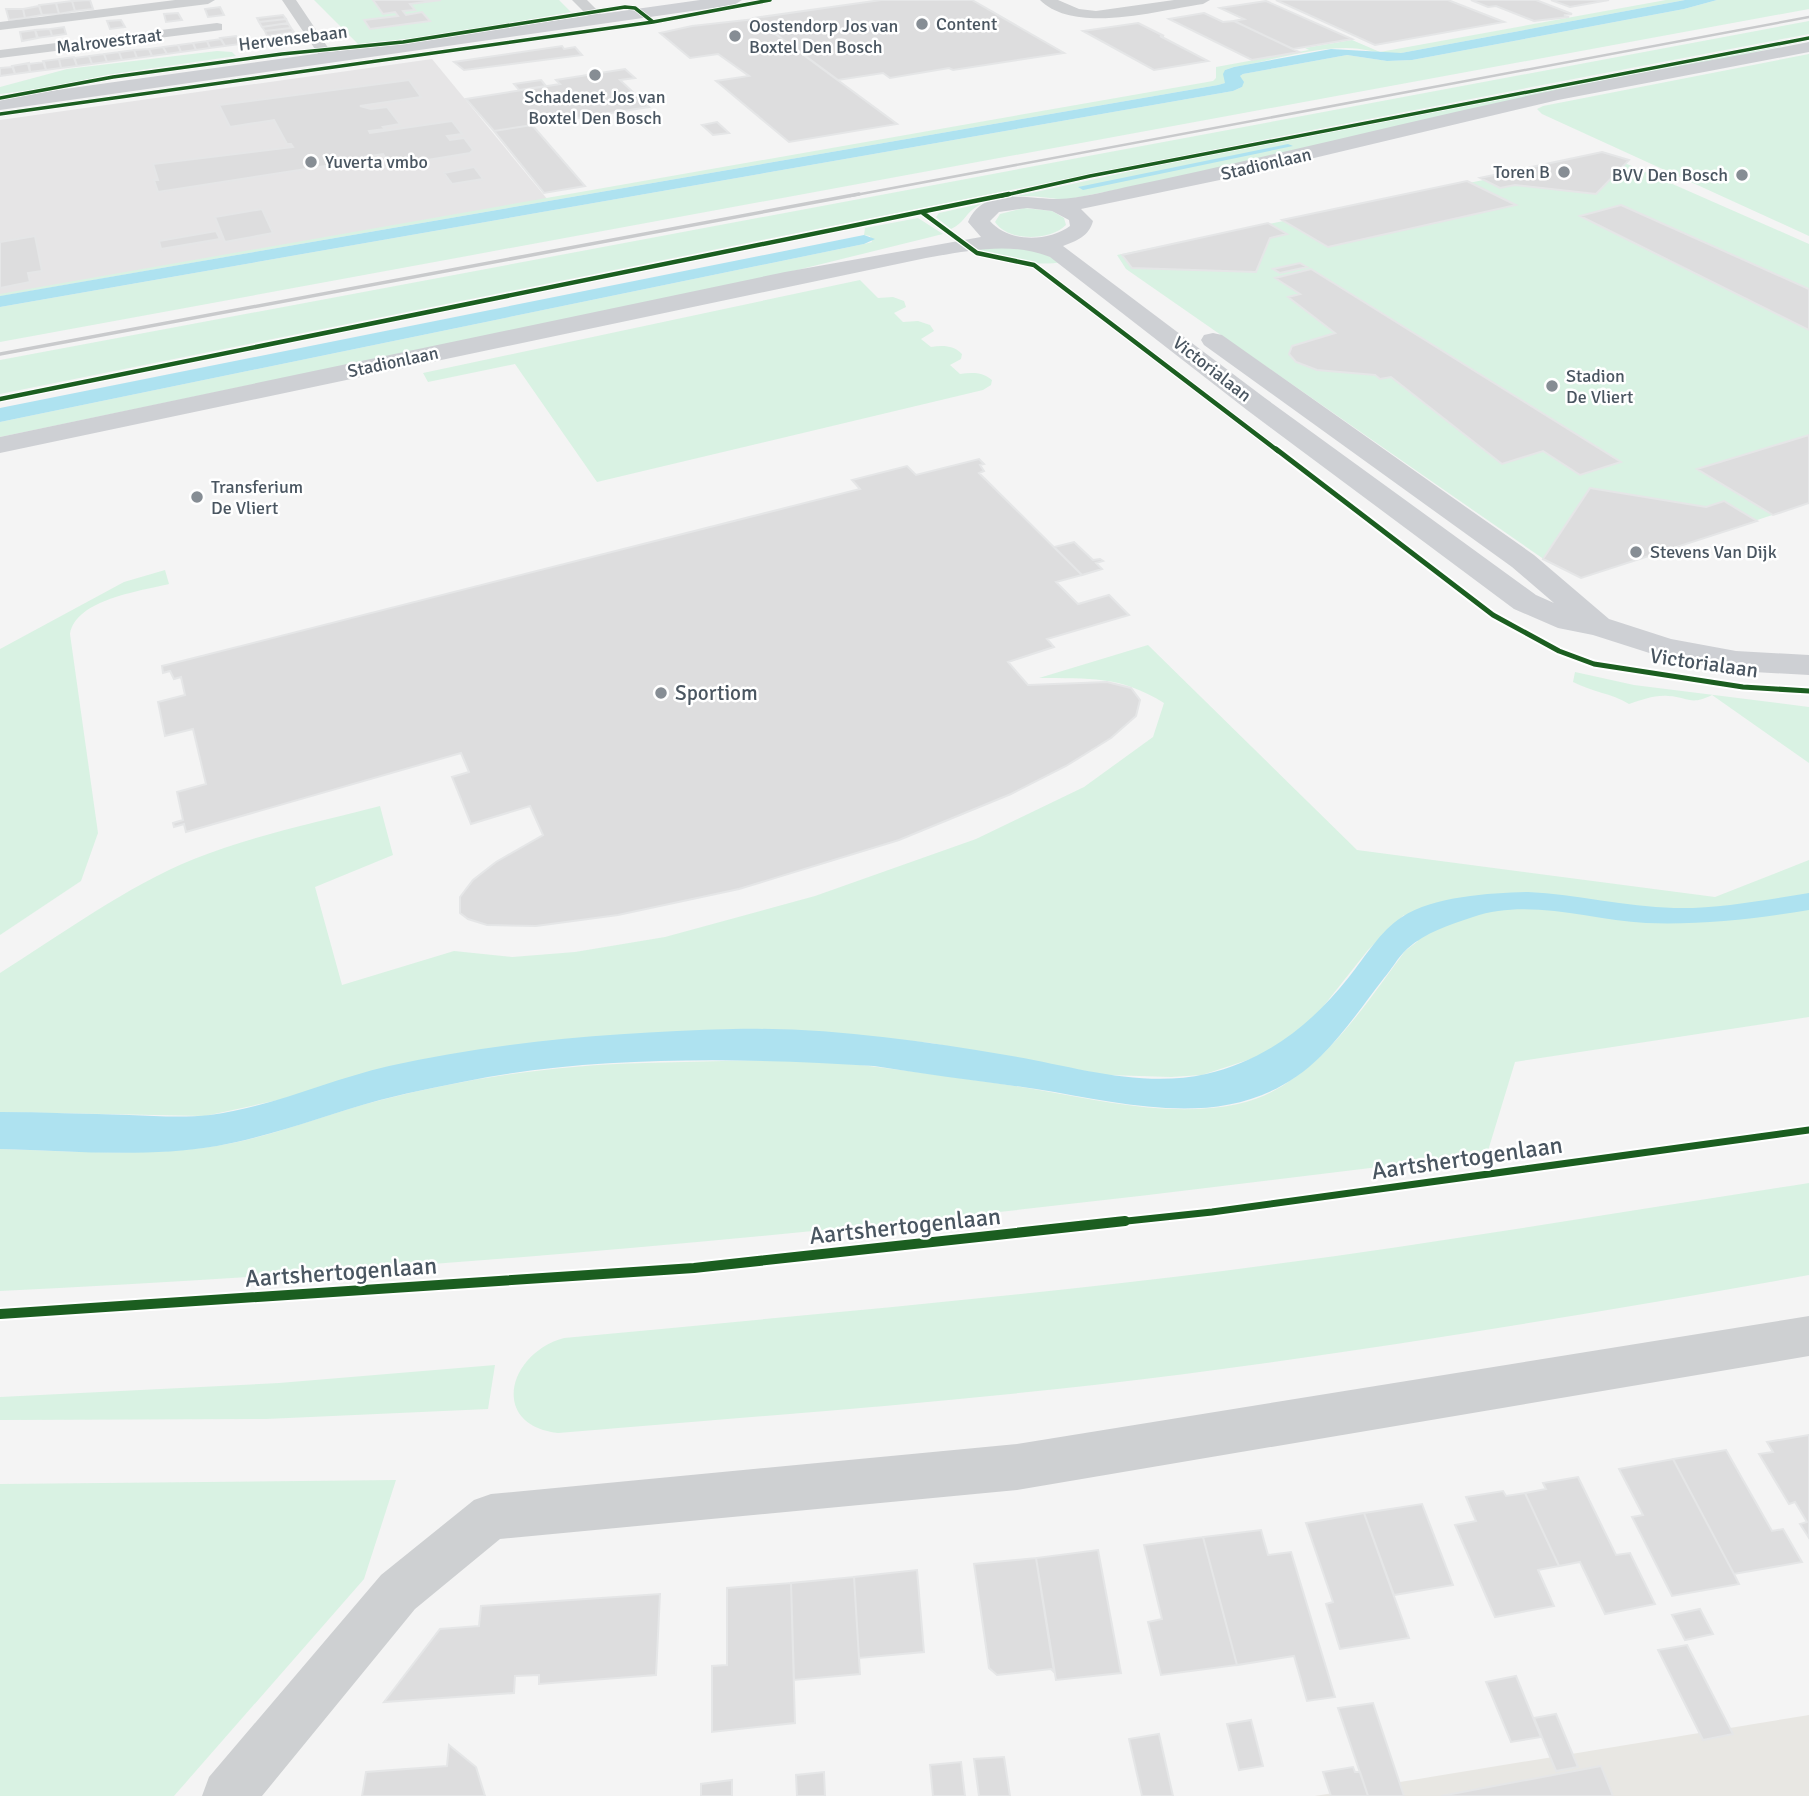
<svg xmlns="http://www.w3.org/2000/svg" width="1809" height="1796" font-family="Signika,sans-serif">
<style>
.commercial{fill:#e8e7e3}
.education{fill:#e6e5e6}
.green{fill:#d9f2e3}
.water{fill:#aee2f0}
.building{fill:#ddddde;stroke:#e5e6e7;stroke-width:2}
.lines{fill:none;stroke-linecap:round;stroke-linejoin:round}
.street{fill:#ced0d2;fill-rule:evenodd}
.secondary{fill:#ced0d4;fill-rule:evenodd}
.rail-far1{stroke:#c9cacc;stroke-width:2.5}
.rail{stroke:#c9cacc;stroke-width:3.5}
.cycleway-far4-casing{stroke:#fff;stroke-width:5}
.cycleway-far3-casing{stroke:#fff;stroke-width:7}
.cycleway-far2-casing{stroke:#fff;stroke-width:9}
.cycleway-far1-casing{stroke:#fff;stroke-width:11}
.cycleway-casing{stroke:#fff;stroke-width:14}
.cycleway-far4{stroke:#1b5e20;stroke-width:3.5}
.cycleway-far3{stroke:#1b5e20;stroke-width:4.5}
.cycleway-far2{stroke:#1b5e20;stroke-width:5}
.cycleway-far1{stroke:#1b5e20;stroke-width:7}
.cycleway{stroke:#1b5e20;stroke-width:10}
.poi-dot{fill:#868d94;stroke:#fff;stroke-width:2.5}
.labels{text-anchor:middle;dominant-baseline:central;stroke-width:5;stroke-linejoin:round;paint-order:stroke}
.far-poi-label{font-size:18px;fill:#4a5661;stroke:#fff;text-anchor:start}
.far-street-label{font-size:18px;fill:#4a5661;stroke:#fff}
.street-label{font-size:21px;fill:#4a5661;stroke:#fff}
.poi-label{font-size:21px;fill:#4a5661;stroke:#fff;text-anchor:start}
.near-street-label{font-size:24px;fill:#4a5661;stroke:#fff}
</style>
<rect width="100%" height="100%" fill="#f4f4f4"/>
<path class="commercial" d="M 1809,1715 L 1809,1796 L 1315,1796 L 1394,1783 Z"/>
<path class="education" d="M 432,59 L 548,200 L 0,296 L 0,120 Z"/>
<path class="green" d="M 314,0 L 559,0 L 571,12 L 443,35 L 358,44 Z
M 1666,0 L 1685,0 L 1401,53 C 1382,55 1365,48 1346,48 C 1309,48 1270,61 1234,67 L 1225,70 L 1225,83 L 1218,85 L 0,296 L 0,294 L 1213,81 L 1216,78 L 1216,67 L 1309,50 L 1305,48 L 1352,40 L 1380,52 Z
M 1717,0 L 1809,0 L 1809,9 L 0,342 L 0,307 L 1233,91 L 1242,87 L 1240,76 L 1243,74 L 1347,55 L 1387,61 L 1412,60 L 1684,9 Z
M 1809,21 L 1809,34 C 1205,148 603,273 0,394 L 0,360 Z
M 1809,40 L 1293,155 L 1064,200 C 1037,196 1001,191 976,207 C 966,213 963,224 951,229 L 936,217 L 939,213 L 1182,160 Z
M 217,51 L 232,52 L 236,56 L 106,75 L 53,87 L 0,94 L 0,87 L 67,69 Z
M 1809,54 L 1809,236 L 1542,114 L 1537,109 L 1543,106 Z
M 1601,156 L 1627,164 L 1809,244 L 1809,503 L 1581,578 L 1545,560 L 1126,269 L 1117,255 Z
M 1024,208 L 1052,211 L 1064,218 L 1066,225 C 1050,241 1008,242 995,222 L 1000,214 Z
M 918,218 L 943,234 L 765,278 L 0,437 L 0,422 L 864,244 L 872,242 L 870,236 L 864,235 L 865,228 Z
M 976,247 L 1034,249 L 1061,262 C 1040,267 993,260 976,247 Z
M 860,280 L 878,298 L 893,297 L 904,301 L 906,307 L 894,313 L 903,322 L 918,321 L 930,325 L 934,331 L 921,339 L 931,347 C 942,345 954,345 962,354 L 961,359 L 950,365 L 960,374 C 972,372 983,372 992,380 L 991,385 L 983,390 L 597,482 L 515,364 L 428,382 L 423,373 Z
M 165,570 L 169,584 C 141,591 76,599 70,634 L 98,833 L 81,881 L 0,935 L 0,649 L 124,582 Z
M 1148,645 L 1357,850 L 1715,897 L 1809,860 L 1809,1017 L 1515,1062 L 1487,1154 C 1318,1174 1149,1196 980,1214 C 654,1249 327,1275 0,1291 L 0,1149 C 71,1151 145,1157 216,1146 C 273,1137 325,1114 381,1100 C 467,1078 556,1065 646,1063 C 722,1061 801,1057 877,1067 C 931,1074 985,1081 1039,1090 C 1104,1101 1172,1118 1238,1104 C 1312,1088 1363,1008 1405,951 L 1418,941 L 1404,915 L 1368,950 L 1318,1013 L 1295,1033 L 1263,1055 L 1202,1075 L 1171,1077 L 1107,1075 L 931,1043 L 852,1035 L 734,1029 L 574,1039 L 452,1055 L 387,1067 L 283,1099 L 205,1116 L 0,1112 L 0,973 C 62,934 127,886 194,859 C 254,835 318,822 380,806 L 393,855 L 315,887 L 342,985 L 454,951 L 512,957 L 575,952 L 665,937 L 815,896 L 976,839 L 1084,787 L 1153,737 L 1164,703 C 1119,675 1090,679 1039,678 Z
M 1575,672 L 1634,685 L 1809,707 L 1809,763 L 1712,695 C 1690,706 1689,697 1668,696 C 1654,695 1642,700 1629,704 C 1611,693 1592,692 1573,682 Z
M 1809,1183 L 1809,1275 C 1572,1317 1334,1357 1094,1385 C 916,1405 737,1418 558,1433 C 489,1425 508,1353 564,1338 C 784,1317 1004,1298 1223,1271 C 1419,1246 1614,1213 1809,1183 Z
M 495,1365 L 488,1409 L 266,1419 L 0,1420 L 0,1397 L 279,1383 Z
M 396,1480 L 364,1579 L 174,1796 L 0,1796 L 0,1484 Z"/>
<path class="water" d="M 1685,0 L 1717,0 L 1684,9 L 1412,60 L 1387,61 L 1347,55 L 1243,74 L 1240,76 L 1244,82 L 1242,87 L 1233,91 L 0,307 L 0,296 L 1218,85 L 1225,83 L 1223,74 L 1225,70 L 1234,67 L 1331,49 L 1401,53 Z
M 1288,144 L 1293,146 L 1083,190 L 1078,187 Z
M 864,235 L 875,239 L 864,244 L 0,422 L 0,408 Z
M 1528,892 C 1577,894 1625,907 1674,908 C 1718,909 1765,900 1809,893 L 1809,910 C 1755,919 1701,925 1646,923 C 1589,920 1529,898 1473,917 C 1449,925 1426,932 1407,949 C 1398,957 1392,969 1384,978 C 1364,1004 1344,1033 1321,1056 C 1240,1136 1136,1105 1036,1089 C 982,1081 928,1075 874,1066 C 752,1058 608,1056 488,1077 C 452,1084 415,1091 380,1100 C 325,1115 273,1136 217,1146 C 146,1158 71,1151 0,1149 L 0,1112 C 43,1112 86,1114 129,1115 C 156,1116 183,1118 210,1115 C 272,1107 328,1080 389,1066 C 501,1041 619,1032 733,1029 C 824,1027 917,1040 1006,1055 C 1070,1065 1140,1089 1206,1074 C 1266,1060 1311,1025 1349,977 C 1366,956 1380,931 1402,917 C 1434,896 1491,893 1528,892 Z"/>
<path class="building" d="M 90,0 L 93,9 L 75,11 L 72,1 Z
M 373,0 L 441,0 L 410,4 L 415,10 L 403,11 L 406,15 L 422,12 L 430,21 L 370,29 L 364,20 L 398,16 L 395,12 L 383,14 Z
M 881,0 L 972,0 L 1064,53 L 953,70 L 949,68 L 890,78 L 883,73 L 838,80 L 754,18 Z
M 1276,0 L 1448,0 L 1504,22 L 1375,45 Z
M 1471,0 L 1536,0 L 1572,14 L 1564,15 L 1569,17 L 1534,21 L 1496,6 L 1488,7 Z
M 1551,0 L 1609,0 L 1570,7 Z
M 72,1 L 75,11 L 59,14 L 56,3 Z
M 1266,1 L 1352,39 L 1293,49 L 1234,21 L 1244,19 L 1220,8 Z
M 56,3 L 59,14 L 42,15 L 39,5 Z
M 39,6 L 42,15 L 25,18 L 23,9 Z
M 220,7 L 224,15 L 208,17 L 205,9 Z
M 6,9 L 23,9 L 25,18 L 9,20 Z
M 178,13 L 182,20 L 166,22 L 164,14 Z
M 1204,13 L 1223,22 L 1234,21 L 1299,52 L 1252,60 L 1169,19 Z
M 283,15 L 286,19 L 259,22 L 257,18 Z
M 286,19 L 288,23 L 262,27 L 259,22 Z
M 755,19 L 897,124 L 789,142 L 716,81 L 749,76 L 718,54 L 690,58 L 660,33 L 692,26 Z
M 121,20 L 125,27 L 110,29 L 107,21 Z
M 288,23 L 291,28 L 265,31 L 262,27 Z
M 1138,23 L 1164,36 L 1160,36 L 1208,61 L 1154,70 L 1083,31 Z
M 64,27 L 66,34 L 52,36 L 50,29 Z
M 291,28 L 294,32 L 267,36 L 265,31 Z
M 50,29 L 52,36 L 37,38 L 35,30 Z
M 35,30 L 38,38 L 22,41 L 20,32 Z
M 294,32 L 297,37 L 270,41 L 267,36 Z
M 236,36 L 240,44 L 225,46 L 220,38 Z
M 221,39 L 225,46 L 210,48 L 207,41 Z
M 207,41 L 210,48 L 196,50 L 193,43 Z
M 193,43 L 196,50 L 181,52 L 178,45 Z
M 178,45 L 181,52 L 167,54 L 163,47 Z
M 562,46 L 564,49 L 575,47 L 582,55 L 464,70 L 454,62 Z
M 163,47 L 167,54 L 152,56 L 149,49 Z
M 149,49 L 152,56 L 137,58 L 134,50 Z
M 134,50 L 137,58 L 122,60 L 119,52 Z
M 119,52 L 122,60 L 107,62 L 104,54 Z
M 104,54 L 107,62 L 92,64 L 89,56 Z
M 89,56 L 92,64 L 77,66 L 74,58 Z
M 74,57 L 77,66 L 61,68 L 59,59 Z
M 59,59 L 61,68 L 46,70 L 43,61 Z
M 44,62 L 46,70 L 30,72 L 28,64 Z
M 29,63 L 30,72 L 15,74 L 12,66 Z
M 13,67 L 15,74 L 0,76 L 0,68 Z
M 625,69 L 635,78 L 620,80 L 649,107 L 494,131 L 466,99 L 560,84 L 556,80 Z
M 409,80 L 421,97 L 360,106 L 371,109 L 387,107 L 400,124 L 383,127 L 385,129 L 369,131 L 370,133 L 452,121 L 462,134 L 447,136 L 450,140 L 464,138 L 473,150 L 470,153 L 391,166 L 383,154 L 343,160 L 345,163 L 158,192 L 154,180 L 158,180 L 153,164 L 293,147 L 291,144 L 287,144 L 274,120 L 230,127 L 219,105 Z
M 541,80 L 546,86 L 519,90 L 514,84 Z
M 717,122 L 729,133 L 713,135 L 702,125 Z
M 532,125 L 585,186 L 544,193 L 494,131 Z
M 1602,152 L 1629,160 L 1596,194 L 1515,185 L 1500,188 L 1480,178 Z
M 474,167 L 483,179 L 452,184 L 444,173 Z
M 1467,181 L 1516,205 L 1328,247 L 1282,220 Z
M 1621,205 L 1809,289 L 1809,330 L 1580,216 Z
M 262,209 L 273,233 L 225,242 L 215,217 Z
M 1268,223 L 1287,234 L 1270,238 L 1256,272 L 1132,268 L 1122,255 Z
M 216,231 L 220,239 L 161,249 L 159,241 Z
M 35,236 L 42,271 L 28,273 L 30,282 L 0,288 L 0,242 Z
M 1300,263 L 1307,267 L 1280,273 L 1273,269 Z
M 1311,269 L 1621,462 L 1580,475 L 1543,451 L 1502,464 L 1391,377 L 1380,379 L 1375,375 L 1317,370 L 1296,362 L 1289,354 L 1292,346 L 1335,333 L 1288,297 L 1300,294 L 1275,278 Z
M 1809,435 L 1809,503 L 1773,515 L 1697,469 Z
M 979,459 L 984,464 L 980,465 L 984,471 L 979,473 L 1082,575 L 1056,582 L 1078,604 L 1109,595 L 1129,615 L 1047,639 L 1054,647 L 1008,662 L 1028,685 L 1107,682 L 1131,688 L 1140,700 L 1136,716 L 1111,738 L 1066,766 L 1011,794 L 899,840 L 739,889 L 618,915 L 536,926 L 487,925 L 468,919 L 460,913 L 460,897 L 473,880 L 496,862 L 543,835 L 530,806 L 471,824 L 452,777 L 469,772 L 461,753 L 186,832 L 184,824 L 174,827 L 173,823 L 183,820 L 177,792 L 206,784 L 193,729 L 165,736 L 158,702 L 185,695 L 181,677 L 174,679 L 170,671 L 163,673 L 162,666 L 860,489 L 852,480 L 907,466 L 916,475 Z
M 1590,488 L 1706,507 L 1724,501 L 1757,521 L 1581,578 L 1543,559 Z
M 1074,542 L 1093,560 L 1100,559 L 1103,561 L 1096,563 L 1102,569 L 1082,575 L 1054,547 Z
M 1809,1435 L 1809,1538 L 1800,1524 L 1807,1522 L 1795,1502 L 1789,1504 L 1759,1454 L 1773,1452 L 1767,1442 Z
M 1726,1450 L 1772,1531 L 1783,1529 L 1802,1562 L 1734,1574 L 1673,1459 Z
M 1673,1459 L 1734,1574 L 1739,1584 L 1672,1596 L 1632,1517 L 1643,1515 L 1619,1469 Z
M 1578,1477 L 1616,1555 L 1630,1553 L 1655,1604 L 1605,1614 L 1580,1562 L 1559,1566 L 1525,1493 L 1546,1489 L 1543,1483 Z
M 1503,1491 L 1506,1496 L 1525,1493 L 1559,1566 L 1538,1570 L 1554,1606 L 1495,1617 L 1455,1525 L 1476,1521 L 1466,1497 Z
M 1422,1504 L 1453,1585 L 1394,1595 L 1364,1513 Z
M 1364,1513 L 1409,1638 L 1340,1649 L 1326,1604 L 1333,1602 L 1306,1523 Z
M 1261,1530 L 1268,1555 L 1291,1552 L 1335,1697 L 1307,1701 L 1294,1656 L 1237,1665 L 1203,1537 Z
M 1203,1537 L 1237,1665 L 1161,1675 L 1148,1622 L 1162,1619 L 1144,1545 Z
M 1098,1550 L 1121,1673 L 1056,1680 L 1036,1558 Z
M 1036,1558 L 1054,1672 L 1051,1669 L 997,1675 L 989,1668 L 974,1564 Z
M 917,1570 L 924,1652 L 859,1658 L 854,1577 Z
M 854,1577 L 860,1674 L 794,1680 L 791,1583 Z
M 791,1583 L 795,1723 L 712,1732 L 712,1666 L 727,1665 L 727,1588 Z
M 660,1594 L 656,1675 L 539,1684 L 539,1675 L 515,1676 L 514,1693 L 384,1702 L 440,1629 L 479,1626 L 481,1606 Z
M 1700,1609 L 1713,1634 L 1685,1640 L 1672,1615 Z
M 1687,1645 L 1733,1734 L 1703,1740 L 1658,1650 Z
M 1516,1676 L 1541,1737 L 1511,1742 L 1486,1682 Z
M 1373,1703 L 1404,1796 L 1368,1796 L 1338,1708 Z
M 1556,1714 L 1578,1767 L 1556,1771 L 1534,1718 Z
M 1251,1720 L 1263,1766 L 1239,1770 L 1227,1724 Z
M 1159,1734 L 1173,1796 L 1142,1796 L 1129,1739 Z
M 449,1745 L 476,1767 L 485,1796 L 362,1796 L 366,1772 L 447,1766 Z
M 1004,1757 L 1010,1796 L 979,1796 L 974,1759 Z
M 961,1762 L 965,1796 L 933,1796 L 930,1765 Z
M 1601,1766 L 1613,1796 L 1441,1796 Z
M 1353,1767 L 1355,1772 L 1360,1772 L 1368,1796 L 1331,1796 L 1323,1772 Z
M 824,1772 L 825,1796 L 797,1796 L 796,1775 Z
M 732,1780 L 732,1796 L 701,1796 L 701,1784 Z"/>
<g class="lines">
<path class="street" d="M 175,0 L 215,0 L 208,4 L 0,30 L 0,22 Z
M 282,0 L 296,0 L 335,58 L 333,61 L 323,61 Z
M 572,0 L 587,0 L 607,20 L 605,23 L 595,23 Z
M 1040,0 L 1058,0 L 1079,9 L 1096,11 L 1174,0 L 1210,0 L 1203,4 C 1159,10 1075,35 1040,0 Z
M 217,23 L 222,24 L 222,30 L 0,58 L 0,50 Z
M 1809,1316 L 1809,1356 L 1017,1490 L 500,1539 L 415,1609 L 262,1796 L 202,1796 L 209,1777 L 381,1575 L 474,1500 L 491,1494 L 1017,1444 Z"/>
<path class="secondary" d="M 700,0 L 742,0 L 734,5 L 0,110 L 0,98 Z
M 1809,42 L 1809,52 L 1558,100 L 1239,176 L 1081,209 L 1093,221 C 1089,236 1077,241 1063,246 L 1265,398 L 1536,595 L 1554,603 L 1512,567 L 1204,345 L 1201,340 L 1204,335 L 1213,333 L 1222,335 L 1534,555 L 1609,619 L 1671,639 L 1736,651 L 1809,655 L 1809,675 L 1736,671 L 1665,658 L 1593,635 L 1558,628 L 1514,609 L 1247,410 L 1050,257 C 1011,241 966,251 926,258 L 0,453 L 0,437 L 785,272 L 981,237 L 968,222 C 983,186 1028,199 1058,199 C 1081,198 1104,192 1126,187 C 1271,157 1414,119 1560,89 C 1642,72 1726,58 1809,42 ZM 1027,208 L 1052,211 L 1069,220 L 1070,226 C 1048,242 1009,243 990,221 L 999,212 Z"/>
<path class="rail-far1" d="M 850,196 L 1809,17"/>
<path class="rail" d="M 0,354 L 859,194"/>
<defs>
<path id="cycleway-far4" d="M 0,98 L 113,77 L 282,54 L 403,42 L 625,7 L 635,8 L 653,22
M 0,114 L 653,22 L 770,0
M 1001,196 L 1090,176 L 1809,38"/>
<path id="cycleway-far3" d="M 923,213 L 977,253 L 1034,265 L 1278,451
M 0,399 L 1009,194"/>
<path id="cycleway-far2" d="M 1276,449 L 1493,615 L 1559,651 L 1594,664 L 1743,687 L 1809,691"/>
<path id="cycleway-far1" d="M 1108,1223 L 1212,1212 L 1809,1130"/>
<path id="cycleway" d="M 0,1314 L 694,1268 L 1125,1221"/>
</defs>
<use href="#cycleway-far4" class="cycleway-far4-casing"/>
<use href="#cycleway-far3" class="cycleway-far3-casing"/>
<use href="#cycleway-far2" class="cycleway-far2-casing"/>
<use href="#cycleway-far1" class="cycleway-far1-casing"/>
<use href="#cycleway" class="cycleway-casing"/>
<use href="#cycleway-far4" class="cycleway-far4"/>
<use href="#cycleway-far3" class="cycleway-far3"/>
<use href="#cycleway-far2" class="cycleway-far2"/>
<use href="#cycleway-far1" class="cycleway-far1"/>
<use href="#cycleway" class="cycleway"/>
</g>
<g class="poi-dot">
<circle cx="922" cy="24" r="7"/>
<circle cx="735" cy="36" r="7"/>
<circle cx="595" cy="75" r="7"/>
<circle cx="311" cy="162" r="7"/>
<circle cx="1564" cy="172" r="7"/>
<circle cx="1742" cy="175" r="7"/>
<circle cx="1552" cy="386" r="7"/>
<circle cx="197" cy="497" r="7"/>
<circle cx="1636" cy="552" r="7"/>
<circle cx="661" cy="693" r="7"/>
</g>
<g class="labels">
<g class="far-poi-label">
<text x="936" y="24">Content</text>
<text x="749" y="26">Oostendorp Jos van<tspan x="749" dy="21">Boxtel Den Bosch</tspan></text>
<text x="595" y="97" text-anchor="middle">Schadenet Jos van<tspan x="595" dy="21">Boxtel Den Bosch</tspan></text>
<text x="325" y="162">Yuverta vmbo</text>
<text x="1550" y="172" text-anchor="end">Toren B</text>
<text x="1728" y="175" text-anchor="end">BVV Den Bosch</text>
<text x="1566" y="376">Stadion<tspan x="1566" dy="21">De Vliert</tspan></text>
<text x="211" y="487">Transferium<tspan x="211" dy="21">De Vliert</tspan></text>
<text x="1650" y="552">Stevens Van Dijk</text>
</g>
<g class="far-street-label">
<text transform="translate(293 38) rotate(-7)">Hervensebaan</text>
<text transform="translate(109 41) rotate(-7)">Malrovestraat</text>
<text transform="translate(1266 164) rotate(-13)">Stadionlaan</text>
<text transform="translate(393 362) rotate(-12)">Stadionlaan</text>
<text transform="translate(1212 369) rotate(38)">Victorialaan</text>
</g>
<g class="street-label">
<text transform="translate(1704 663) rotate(8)">Victorialaan</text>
</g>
<g class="poi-label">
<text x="675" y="693">Sportiom</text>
</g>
<g class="near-street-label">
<text transform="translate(1467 1158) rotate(-8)">Aartshertogenlaan</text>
<text transform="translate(905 1226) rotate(-6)">Aartshertogenlaan</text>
<text transform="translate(341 1272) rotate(-4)">Aartshertogenlaan</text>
</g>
</g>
</svg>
